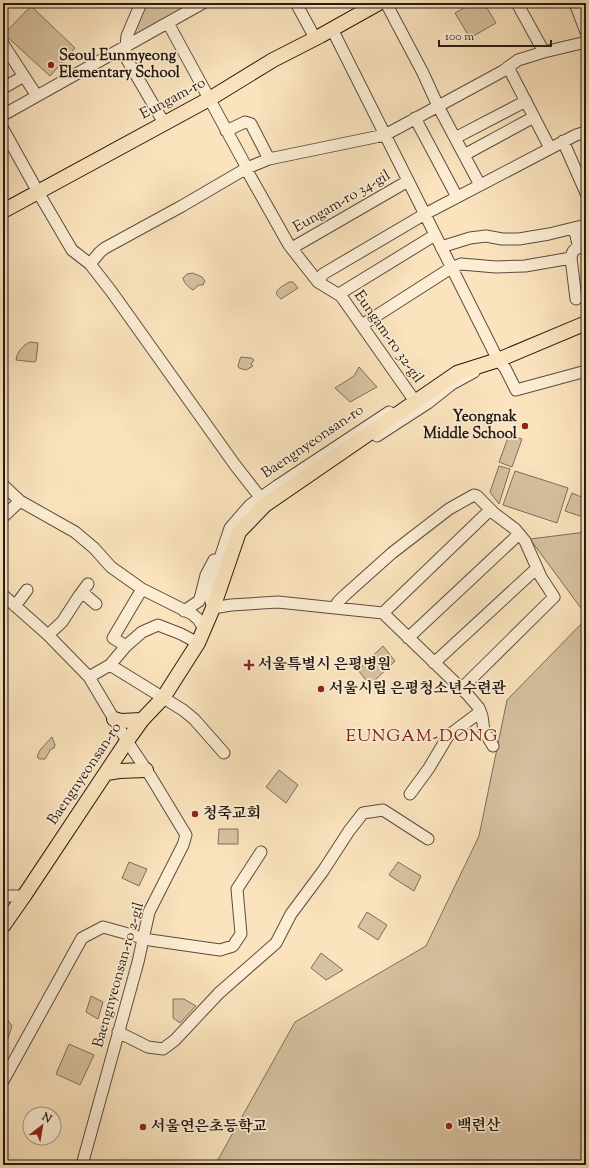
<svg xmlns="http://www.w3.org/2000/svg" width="589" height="1168" font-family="'Sorts Mill Goudy','Noto Serif KR',serif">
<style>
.green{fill:#d6c1a0;stroke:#7e6e5a}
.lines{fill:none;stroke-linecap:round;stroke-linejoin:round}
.minor-casing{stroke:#5a4d3e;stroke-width:13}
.major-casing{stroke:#251b13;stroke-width:16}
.minor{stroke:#fcedd4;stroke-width:11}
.major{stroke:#fae3bd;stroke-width:14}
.poi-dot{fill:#8f2418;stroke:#fcedd4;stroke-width:1.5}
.labels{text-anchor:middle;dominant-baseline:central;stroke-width:3.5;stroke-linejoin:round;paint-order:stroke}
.poi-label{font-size:15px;font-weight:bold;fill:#251b13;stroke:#fcedd4;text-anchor:start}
.street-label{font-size:15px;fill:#251b13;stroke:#fcedd4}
.quarter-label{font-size:17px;letter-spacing:1px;fill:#7a1f14;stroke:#fcedd4}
</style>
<rect width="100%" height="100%" fill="#fae3bd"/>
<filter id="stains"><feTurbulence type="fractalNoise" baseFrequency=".005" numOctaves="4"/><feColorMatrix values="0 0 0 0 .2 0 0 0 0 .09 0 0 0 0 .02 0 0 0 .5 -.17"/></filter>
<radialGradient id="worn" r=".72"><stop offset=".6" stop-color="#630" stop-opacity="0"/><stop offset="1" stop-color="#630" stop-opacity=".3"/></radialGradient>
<path class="green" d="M 145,3 L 179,3 L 183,10 L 131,37 Z
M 473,3 L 484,3 L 496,23 L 470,38 L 455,13 Z
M 31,6 L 75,48 L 50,76 L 4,34 Z
M 193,273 L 202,277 L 205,281 L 203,285 L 199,285 L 193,290 C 188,287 184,283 183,278 L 187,274 Z
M 289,282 L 293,282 L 298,288 L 281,299 C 270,291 282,287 289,282 Z
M 30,342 L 38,343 L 36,361 L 34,362 L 16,360 C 17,352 23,345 30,342 Z
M 241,357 L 251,358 L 254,360 L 251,364 L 253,366 L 246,370 L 239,368 L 238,366 L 240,359 Z
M 359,367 L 377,387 L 350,402 L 335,388 L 354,376 Z
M 509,435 L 522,439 L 512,467 L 499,462 Z
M 499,466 L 510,469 L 499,504 L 490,492 Z
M 515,471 L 568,488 L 557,523 L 503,505 Z
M 572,493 L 586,499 L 586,518 L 565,511 Z
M 586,532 L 586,615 L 530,539 Z
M 586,619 L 586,1165 L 215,1165 L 295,1022 L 426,946 L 479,836 L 507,700 Z
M 383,646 L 395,661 L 370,685 L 358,670 Z
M 52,737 L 55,745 L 54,748 L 51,749 L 45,759 L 39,759 L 37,757 L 40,750 Z
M 279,770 L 298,785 L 286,803 L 266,787 Z
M 219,829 L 238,829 L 238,844 L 218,844 Z
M 129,862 L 147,869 L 139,886 L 122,878 Z
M 398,862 L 421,876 L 414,891 L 389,875 Z
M 367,912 L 387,925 L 378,940 L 358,927 Z
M 321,953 L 343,970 L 326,980 L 311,968 Z
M 91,996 L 103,1002 L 98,1019 L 86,1012 Z
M 173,999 L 184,999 L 196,1006 L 180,1023 L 173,1018 Z
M 6,1018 L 12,1026 L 4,1050 L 3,1050 L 3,1019 Z
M 69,1044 L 94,1055 L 80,1085 L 56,1074 Z"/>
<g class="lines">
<defs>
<path id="minor" d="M 141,3 L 127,36 L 125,56 L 164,123
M 296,3 L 315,38
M 386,3 L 423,73 L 438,106 L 480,185
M 517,3 L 544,52
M 575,3 L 586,32
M 168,23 L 247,168 L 250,176 L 289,245 L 318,282 L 341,296 L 412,397
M 332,29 L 498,360 L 505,368 L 516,390 L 586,371
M 3,44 L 37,96
M 508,67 L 550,148
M 3,88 L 24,76
M 3,115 L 203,3
M 415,118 L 457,197
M 3,129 L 38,192 L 72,250 L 90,264 L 111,291 L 235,465 L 260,497
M 226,131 L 245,122 L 251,124 L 269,159
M 455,138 L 526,101
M 563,141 L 586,193
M 464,155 L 534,117
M 574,228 L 579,248
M 441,247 L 470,238 L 486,236 L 502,239 L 519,239 L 549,234 L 586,225
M 292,248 L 408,181
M 90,264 L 100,252 L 105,248 L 182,206 L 247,168 L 269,159 L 385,135 L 503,71 L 518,60 L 544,52 L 586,42
M 318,282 L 323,274 L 425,214 L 576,135 L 586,132
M 339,294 L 435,235
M 576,299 L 571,258 C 572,249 577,247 586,246
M 362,325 L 451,268 L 461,264 L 496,267 L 525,266 L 571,258
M 389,412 L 277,486 L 250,505 L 230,528 L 213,579 L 209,595 L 213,608 L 231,605 L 278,602 L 383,613 L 468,695 L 479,708 L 482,716 L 484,731 L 493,746
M 377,436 L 428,403 L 452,384 L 474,372
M 3,485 L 20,501 L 75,532 L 94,548 L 111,567 L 142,589 L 192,614 L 198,619 L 204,629
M 3,517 L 20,501
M 82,592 L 96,604
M 3,595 L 48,635 L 89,677 L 127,741 L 151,777 L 186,835 L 183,845 L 149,912 L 138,962 L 82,1165
M 15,606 L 27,590
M 334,608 L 338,602 L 345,595 L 392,553 L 449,509 L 474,495 L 477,496 L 495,514 L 515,529 L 525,541 L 541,577 L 554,597 L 461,689
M 184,611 L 199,601 L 201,595 L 206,575 L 214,560
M 383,613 L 490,510
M 48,635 L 62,622 L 79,596 L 88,584
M 408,638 L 519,534
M 126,646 L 113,638 L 142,589
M 434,663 L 537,568
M 110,665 L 183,710 L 194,719 L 224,753
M 89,677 L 110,665 L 126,646 L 142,632 L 158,625 L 181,634 L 198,643
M 410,794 L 429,768 L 448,736 L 480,712
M 3,896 L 24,896
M 118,1032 L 148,1047 L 163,1049 L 175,1040 L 219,993 L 276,943 L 291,914 L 323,871 L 349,831 L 363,813 L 383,810 L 428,839
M 3,1081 L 82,938 L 103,927 L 150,940 L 220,950 L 233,946 L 241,934 L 237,889 L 261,852"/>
<path id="major" d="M 3,211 L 211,98 L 273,60 L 320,36 L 379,3
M 114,719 L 121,721 L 142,720
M 107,773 L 119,771 L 146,770
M 3,926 L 24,896 L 127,741 L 142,720 L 163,698 L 198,643 L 213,608 L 239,532 L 265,505 L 457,373 L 498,360 L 586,323"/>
</defs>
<use href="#minor" class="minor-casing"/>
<use href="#major" class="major-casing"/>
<use href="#minor" class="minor"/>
<use href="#major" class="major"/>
</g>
<g class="poi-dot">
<circle cx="51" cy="65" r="4"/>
<circle cx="525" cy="426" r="4"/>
<path d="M247 659h4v4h4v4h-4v4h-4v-4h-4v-4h4z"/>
<circle cx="321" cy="689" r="4"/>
<circle cx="195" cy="814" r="4"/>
<circle cx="449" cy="1126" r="4"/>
<circle cx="143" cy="1127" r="4"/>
</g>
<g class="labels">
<g class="poi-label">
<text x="59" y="56">Seoul Eunmyeong<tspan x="59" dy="17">Elementary School</tspan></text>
<text x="517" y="417" text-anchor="end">Yeongnak<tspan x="517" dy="17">Middle School</tspan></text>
<text x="258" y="665">서울특별시 은평병원</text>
<text x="329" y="689">서울시립 은평청소년수련관</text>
<text x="203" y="814">청죽교회</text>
<text x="457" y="1126">백련산</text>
<text x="151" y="1127">서울연은초등학교</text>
</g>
<g class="street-label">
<text transform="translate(173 99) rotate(-28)">Eungam-ro</text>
<text transform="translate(342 202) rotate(-30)">Eungam-ro 34-gil</text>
<text transform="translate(388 337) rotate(55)">Eungam-ro 32-gil</text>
<text transform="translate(313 442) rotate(-34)">Baengnyeonsan-ro</text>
<text transform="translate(85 774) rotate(-56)">Baengnyeonsan-ro</text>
<text transform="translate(119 975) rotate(-74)">Baengnyeonsan-ro 2-gil</text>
</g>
<g class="quarter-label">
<text x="422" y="737">EUNGAM-DONG</text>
</g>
</g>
<rect width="589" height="1168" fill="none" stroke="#fae3bd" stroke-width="16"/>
<rect x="4" y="4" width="581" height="1160" fill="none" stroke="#251b13" stroke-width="2"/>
<rect x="8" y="8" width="573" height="1152" fill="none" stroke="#251b13"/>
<g transform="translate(42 1126) rotate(31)"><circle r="19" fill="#fcedd4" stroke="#a69987"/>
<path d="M0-3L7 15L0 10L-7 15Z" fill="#8f2418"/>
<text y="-6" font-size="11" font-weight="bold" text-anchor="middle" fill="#251b13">N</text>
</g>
<path d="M439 40v6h112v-6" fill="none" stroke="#251b13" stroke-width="2"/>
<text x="445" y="40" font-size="12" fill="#251b13" stroke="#fcedd4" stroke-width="3" paint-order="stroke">100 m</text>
<rect width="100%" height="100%" filter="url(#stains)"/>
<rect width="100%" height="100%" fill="url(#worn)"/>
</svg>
